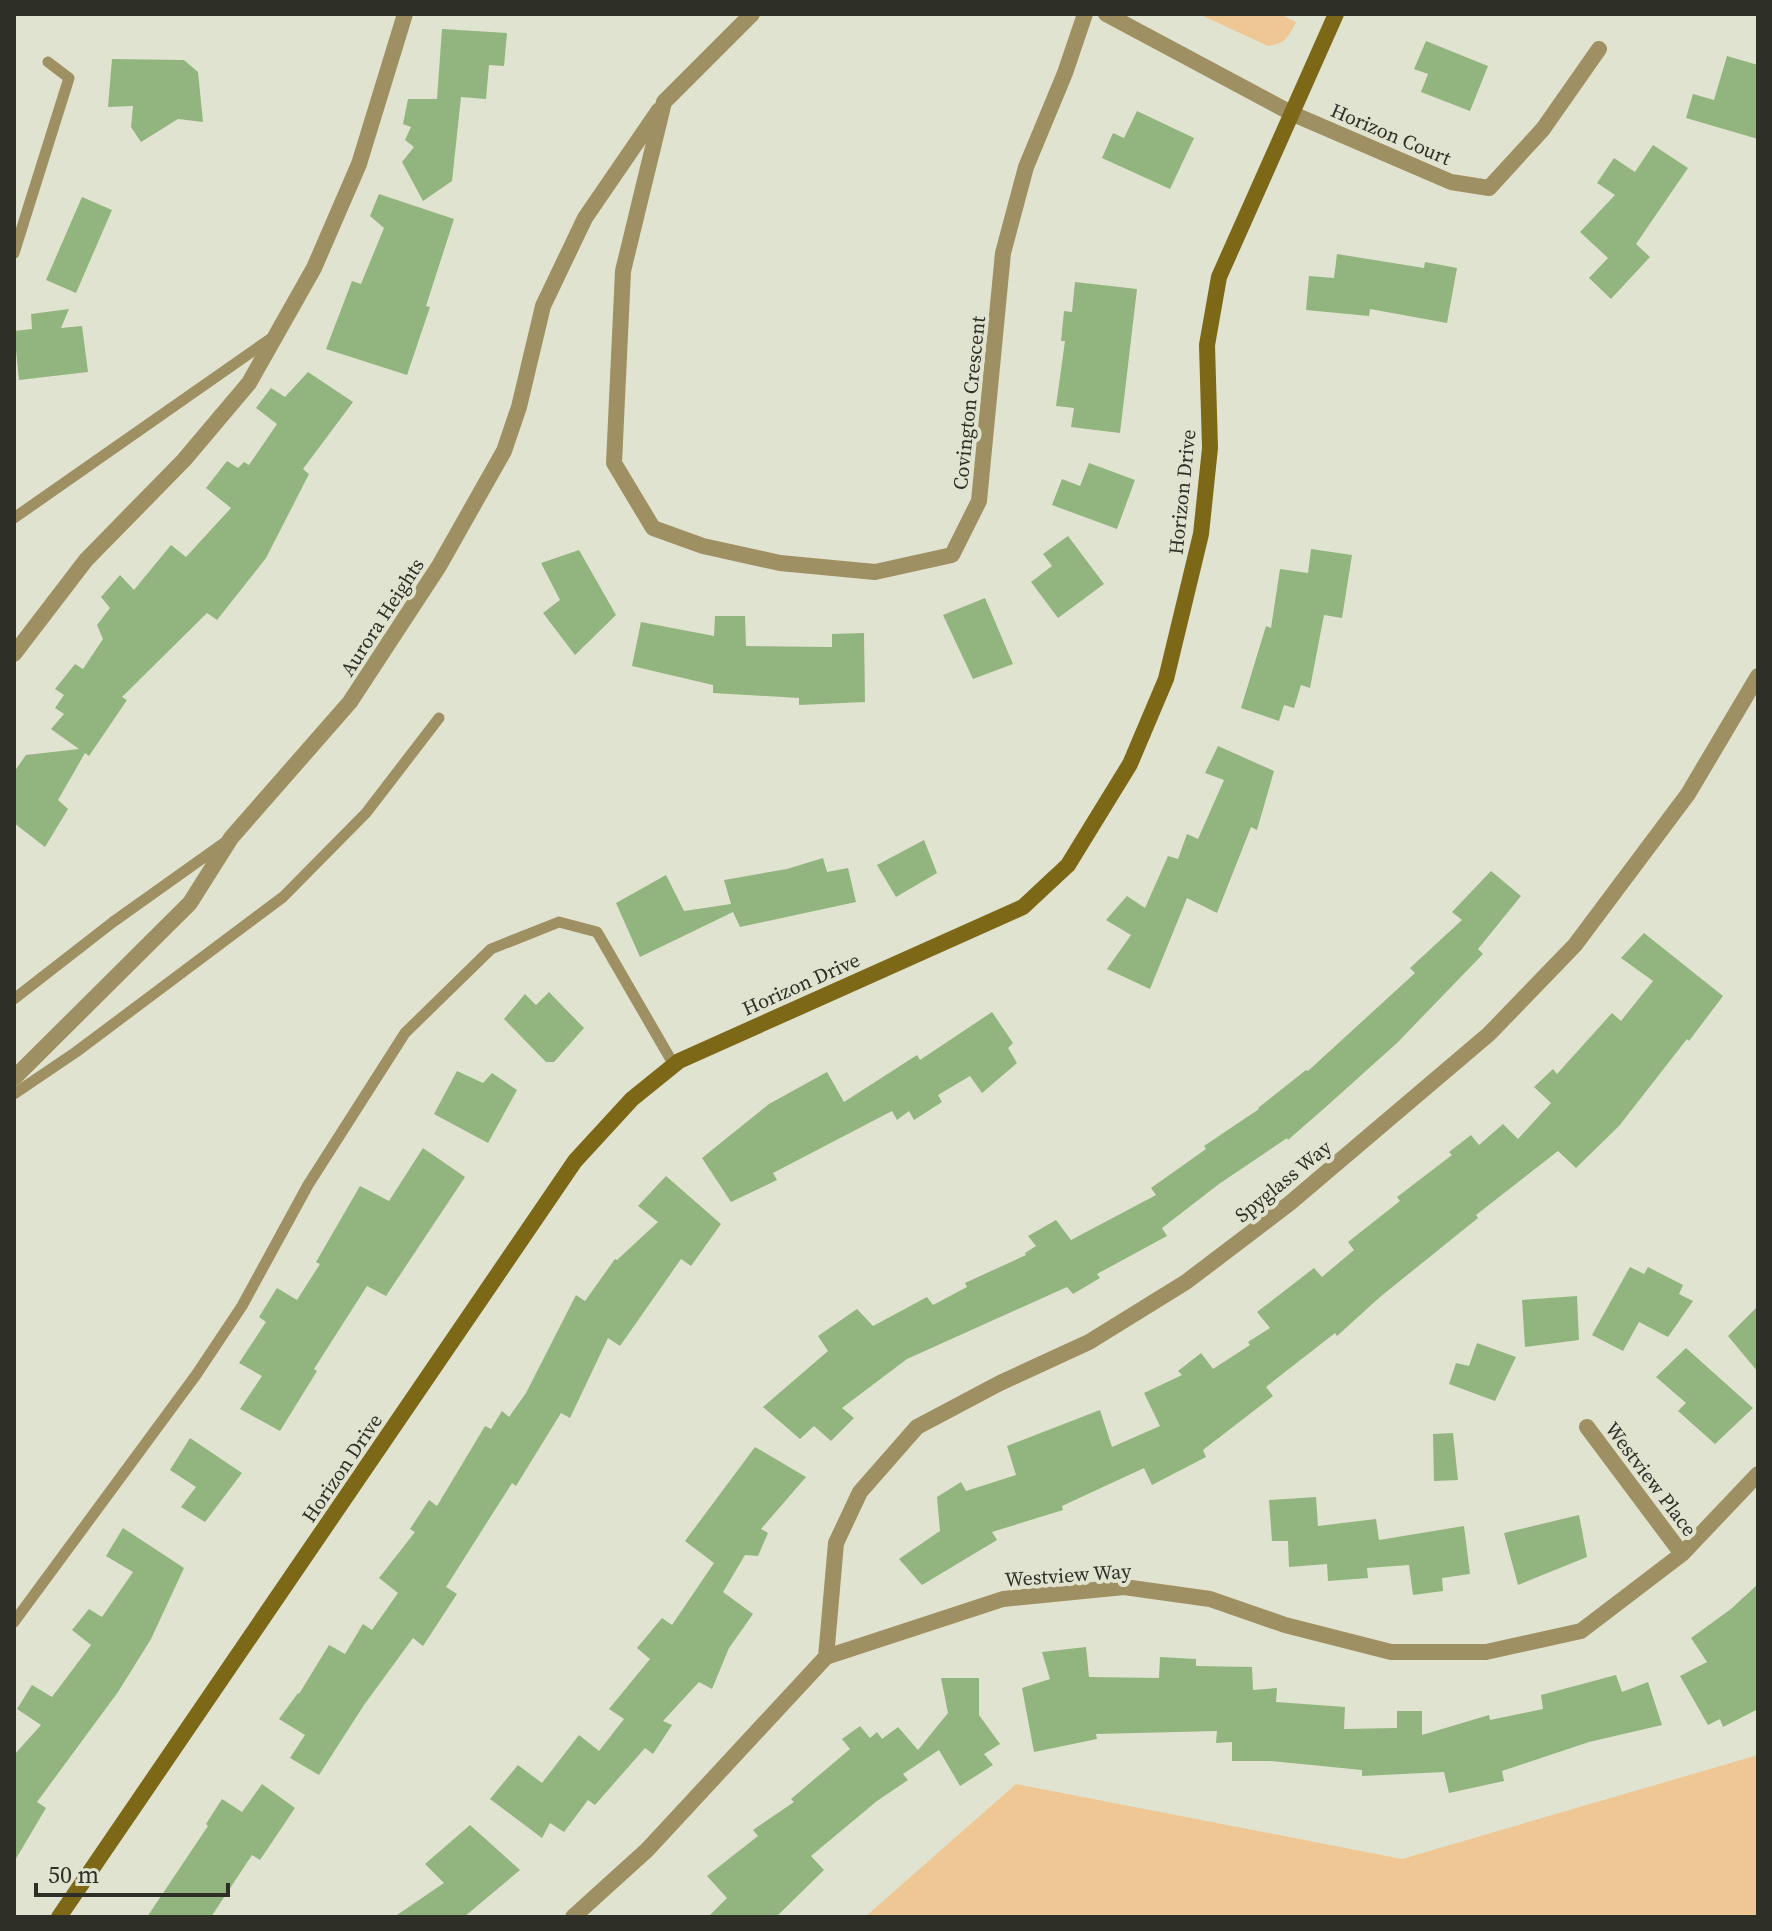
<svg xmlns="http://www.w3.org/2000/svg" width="1772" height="1931" font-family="'Source Serif 4',serif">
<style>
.green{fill:#efc794}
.building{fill:#92b57f}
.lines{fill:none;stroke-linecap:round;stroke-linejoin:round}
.lane{stroke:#9e9062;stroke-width:11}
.street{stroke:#9e9062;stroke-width:16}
.secondary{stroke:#7d6818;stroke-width:16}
.labels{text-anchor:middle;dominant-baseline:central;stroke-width:8;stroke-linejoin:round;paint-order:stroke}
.street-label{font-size:20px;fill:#2e2f27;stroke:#e0e3cf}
</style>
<rect width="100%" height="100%" fill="#e0e3cf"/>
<path class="green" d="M 1199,14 L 1280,14 L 1296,22 C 1289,36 1285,44 1268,46 Z
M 1758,1755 L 1758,1917 L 865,1917 L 1016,1784 L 1402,1859 Z"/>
<path class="building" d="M 442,29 L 507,33 L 504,66 L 489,65 L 486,99 L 461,97 L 452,181 L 423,201 L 402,162 L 414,147 L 405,140 L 411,127 L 403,124 L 408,99 L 437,99 Z
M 1426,41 L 1488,66 L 1470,111 L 1421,92 L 1428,74 L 1414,69 Z
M 1727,56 L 1758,65 L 1758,139 L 1686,118 L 1693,94 L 1714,100 Z
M 112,59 L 184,60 L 198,72 L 203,122 L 178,119 L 141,142 L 131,127 L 133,106 L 108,107 Z
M 1137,111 L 1194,138 L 1170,189 L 1102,158 L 1113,133 L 1124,138 Z
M 1653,145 L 1688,168 L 1636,244 L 1650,257 L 1611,299 L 1589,278 L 1608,258 L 1580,232 L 1615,195 L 1597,183 L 1614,158 L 1635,172 Z
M 379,194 L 454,219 L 426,306 L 430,307 L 407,375 L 326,349 L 352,281 L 361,284 L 384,228 L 370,216 Z
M 82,197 L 112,210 L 76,293 L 46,280 Z
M 1337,254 L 1424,268 L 1425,262 L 1457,268 L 1447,323 L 1370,309 L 1369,316 L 1306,310 L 1309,276 L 1334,278 Z
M 1075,282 L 1137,289 L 1120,433 L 1071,427 L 1074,408 L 1056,406 L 1065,341 L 1061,341 L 1064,311 L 1072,312 Z
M 69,309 L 61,328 L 82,326 L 88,372 L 19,380 L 14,331 L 32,329 L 31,314 Z
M 308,372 L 353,402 L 303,469 L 309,474 L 266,558 L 217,620 L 207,613 L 122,697 L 127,700 L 89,756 L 85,753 L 58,800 L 68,809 L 45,847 L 14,823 L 14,772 L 26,755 L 79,749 L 51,729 L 64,714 L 55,708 L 64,695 L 55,689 L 75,664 L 83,669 L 103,639 L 97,625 L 110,608 L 101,597 L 120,575 L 134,590 L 171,545 L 186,557 L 231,508 L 206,488 L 227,461 L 238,468 L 244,462 L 249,465 L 277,424 L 256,408 L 271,388 L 285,397 Z
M 1089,463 L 1135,480 L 1117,529 L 1052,505 L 1062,479 L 1080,486 Z
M 1068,536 L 1104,584 L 1058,618 L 1031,582 L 1052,566 L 1043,554 Z
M 1311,549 L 1352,555 L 1342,618 L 1324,615 L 1310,688 L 1301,685 L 1294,708 L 1284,705 L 1279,721 L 1241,708 L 1266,626 L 1271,628 L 1280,569 L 1308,573 Z
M 579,550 L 616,615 L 575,655 L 543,613 L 560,600 L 541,563 Z
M 985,598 L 1013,664 L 973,679 L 943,615 Z
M 715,616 L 745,616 L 746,646 L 832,647 L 832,634 L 864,633 L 865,702 L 799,705 L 799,698 L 713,693 L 713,685 L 632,666 L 641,622 L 714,636 Z
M 1218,746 L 1274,771 L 1257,830 L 1251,827 L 1217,913 L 1187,898 L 1150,989 L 1107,969 L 1131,935 L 1106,920 L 1127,896 L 1145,908 L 1168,856 L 1178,859 L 1187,834 L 1198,839 L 1224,780 L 1205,773 Z
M 924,840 L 937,873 L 896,897 L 877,865 Z
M 823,858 L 827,872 L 848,868 L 856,902 L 740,927 L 733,912 L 640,957 L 616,903 L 666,875 L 684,911 L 731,904 L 724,880 L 787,869 Z
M 1491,871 L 1521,896 L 1478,949 L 1483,954 L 1397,1043 L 1328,1105 L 1288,1140 L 1287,1138 L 1219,1184 L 1162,1228 L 1167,1236 L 1097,1274 L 1100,1278 L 1073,1294 L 1067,1287 L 907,1359 L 842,1408 L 854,1418 L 831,1441 L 814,1426 L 800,1439 L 763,1407 L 828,1351 L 818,1336 L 857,1309 L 873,1326 L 927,1297 L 933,1305 L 967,1287 L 965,1283 L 1026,1255 L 1025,1253 L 1036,1246 L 1028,1236 L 1056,1220 L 1071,1240 L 1156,1195 L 1151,1188 L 1206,1149 L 1204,1146 L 1259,1109 L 1258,1108 L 1306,1070 L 1308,1071 L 1415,973 L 1410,968 L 1462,920 L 1452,912 Z
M 1644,933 L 1723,996 L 1689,1041 L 1687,1039 L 1619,1126 L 1576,1168 L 1558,1151 L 1476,1215 L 1478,1218 L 1380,1297 L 1337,1336 L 1335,1333 L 1266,1387 L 1273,1396 L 1203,1450 L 1206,1457 L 1152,1485 L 1144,1468 L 1062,1506 L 1063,1510 L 992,1532 L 997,1540 L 922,1585 L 899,1559 L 940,1531 L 937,1497 L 961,1482 L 966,1491 L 1016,1475 L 1007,1446 L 1100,1410 L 1112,1447 L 1160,1426 L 1144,1393 L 1182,1375 L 1178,1371 L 1201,1353 L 1213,1369 L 1250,1345 L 1248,1342 L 1270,1328 L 1257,1312 L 1314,1268 L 1322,1277 L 1354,1250 L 1348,1242 L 1400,1201 L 1397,1197 L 1452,1155 L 1449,1152 L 1471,1135 L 1479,1145 L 1503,1124 L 1518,1139 L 1551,1103 L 1534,1087 L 1553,1069 L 1557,1074 L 1612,1013 L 1621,1021 L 1653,981 L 1621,958 Z
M 549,992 L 584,1028 L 554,1062 L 546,1062 L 504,1019 L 525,994 L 536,1005 Z
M 992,1012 L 1013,1043 L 1008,1048 L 1017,1063 L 982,1093 L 970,1076 L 938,1095 L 942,1102 L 914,1120 L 909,1111 L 897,1120 L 892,1111 L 773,1173 L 777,1180 L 731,1202 L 702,1158 L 769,1104 L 827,1072 L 844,1102 L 917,1055 L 920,1060 Z
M 457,1071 L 483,1083 L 492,1073 L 517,1090 L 488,1143 L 434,1114 Z
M 423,1148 L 465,1177 L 386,1296 L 367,1286 L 314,1369 L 317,1371 L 280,1431 L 240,1409 L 262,1376 L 239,1363 L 266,1322 L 259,1317 L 277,1288 L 297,1300 L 320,1264 L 316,1262 L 360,1186 L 389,1201 Z
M 666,1176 L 721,1224 L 691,1266 L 681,1259 L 620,1346 L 608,1338 L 570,1418 L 561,1413 L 516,1486 L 512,1483 L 446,1587 L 457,1594 L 423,1646 L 413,1638 L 364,1705 L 319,1775 L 290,1758 L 305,1735 L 279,1719 L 298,1693 L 299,1694 L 329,1645 L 345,1654 L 363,1624 L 372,1630 L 398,1593 L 379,1578 L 415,1532 L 410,1529 L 429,1500 L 437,1506 L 485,1426 L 491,1429 L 502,1411 L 509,1417 L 526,1393 L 576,1295 L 585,1301 L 615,1259 L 617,1260 L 658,1222 L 638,1206 Z
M 1630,1267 L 1644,1274 L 1648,1267 L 1683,1285 L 1679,1294 L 1693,1301 L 1668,1337 L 1639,1322 L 1623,1351 L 1592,1335 Z
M 1577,1296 L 1579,1340 L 1525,1347 L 1522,1300 Z
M 1758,1306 L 1758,1372 L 1728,1336 Z
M 1477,1343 L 1516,1357 L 1495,1401 L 1449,1384 L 1456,1363 L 1469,1366 Z
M 1686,1348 L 1753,1408 L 1715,1444 L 1678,1411 L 1686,1403 L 1656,1377 Z
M 1453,1433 L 1458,1480 L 1434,1481 L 1433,1434 Z
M 190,1438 L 242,1473 L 205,1522 L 181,1507 L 196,1487 L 170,1470 Z
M 755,1447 L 806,1477 L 761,1529 L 768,1533 L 758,1556 L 745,1555 L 723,1592 L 753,1614 L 729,1648 L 712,1689 L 699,1682 L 663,1721 L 672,1725 L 653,1754 L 645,1748 L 595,1805 L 588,1800 L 564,1832 L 550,1823 L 542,1838 L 490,1799 L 518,1765 L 542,1783 L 579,1735 L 599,1751 L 624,1719 L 609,1709 L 650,1659 L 637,1648 L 662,1618 L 672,1625 L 714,1563 L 685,1541 Z
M 1316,1497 L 1318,1526 L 1376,1519 L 1379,1540 L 1464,1526 L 1470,1574 L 1442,1578 L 1443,1591 L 1413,1595 L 1409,1565 L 1367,1568 L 1368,1578 L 1328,1581 L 1327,1564 L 1289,1567 L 1288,1541 L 1272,1541 L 1269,1500 Z
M 1579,1515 L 1587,1557 L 1518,1585 L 1504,1533 Z
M 123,1528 L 184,1568 L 151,1639 L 118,1692 L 37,1802 L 46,1808 L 14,1862 L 14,1755 L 41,1725 L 17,1709 L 32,1685 L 52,1697 L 91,1645 L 72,1630 L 89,1609 L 102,1617 L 133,1572 L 106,1556 Z
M 1758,1584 L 1758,1709 L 1723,1727 L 1720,1719 L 1708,1725 L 1680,1676 L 1707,1662 L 1691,1638 L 1731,1609 Z
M 1086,1647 L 1089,1677 L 1159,1678 L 1160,1657 L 1196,1659 L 1196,1666 L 1252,1667 L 1253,1690 L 1277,1688 L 1276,1702 L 1345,1707 L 1344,1729 L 1397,1728 L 1397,1711 L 1422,1711 L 1422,1735 L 1489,1715 L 1490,1720 L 1543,1709 L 1541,1695 L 1616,1675 L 1622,1692 L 1648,1682 L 1662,1725 L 1589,1742 L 1502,1771 L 1504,1781 L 1449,1793 L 1444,1772 L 1362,1776 L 1362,1770 L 1271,1761 L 1232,1761 L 1232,1742 L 1216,1743 L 1217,1731 L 1096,1734 L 1097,1739 L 1034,1752 L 1022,1688 L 1050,1679 L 1042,1652 Z
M 941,1678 L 979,1678 L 979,1715 L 1000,1744 L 984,1754 L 993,1765 L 960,1786 L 939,1750 L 903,1774 L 908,1780 L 877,1801 L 811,1856 L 824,1870 L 776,1917 L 708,1917 L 727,1898 L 707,1876 L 758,1836 L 753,1830 L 794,1802 L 791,1799 L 850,1749 L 842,1739 L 860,1726 L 870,1738 L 877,1732 L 882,1739 L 898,1727 L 918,1750 L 948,1713 Z
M 262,1784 L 295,1808 L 260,1860 L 252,1855 L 211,1917 L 147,1917 L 208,1826 L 206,1824 L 222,1799 L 242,1812 Z
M 470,1825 L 520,1870 L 464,1917 L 394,1917 L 444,1883 L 425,1864 Z"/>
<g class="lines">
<path class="lane" d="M 14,253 L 69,78 L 48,62
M 14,518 L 273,337
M 14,999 L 113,922 L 224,843
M 14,1094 L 76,1052 L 283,897 L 366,813 L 439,718
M 14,1622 L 196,1375 L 242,1306 L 308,1185 L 405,1033 L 491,949 L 559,922 L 597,932 L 674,1065"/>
<path class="street" d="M 752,14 L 664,102 L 623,271 L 614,463 L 653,528 L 703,546 L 780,563 L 875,572 L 952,555 L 979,501 L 1003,253 L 1026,167 L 1065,73 L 1085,14
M 1106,14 L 1293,114 L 1451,182 L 1489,188 L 1543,129 L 1599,49
M 14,654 L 86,560 L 184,460 L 249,383 L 314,268 L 359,164 L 405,14
M 14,1078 L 190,903 L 231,838 L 350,702 L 439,566 L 504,451 L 519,407 L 543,306 L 585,218 L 659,110
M 1587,1427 L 1682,1554
M 826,1657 L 836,1543 L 860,1492 L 917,1427 L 1000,1383 L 1089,1342 L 1186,1282 L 1290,1203 L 1489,1034 L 1575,945 L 1688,794 L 1758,676
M 573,1917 L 647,1850 L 826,1657 L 1003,1599 L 1124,1587 L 1210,1599 L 1285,1625 L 1391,1652 L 1486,1652 L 1581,1631 L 1682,1554 L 1758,1474"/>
<path class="secondary" d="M 59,1917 L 575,1161 L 632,1099 L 679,1061 L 1023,907 L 1068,865 L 1130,764 L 1166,679 L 1201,534 L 1210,448 L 1207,345 L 1219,277 L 1336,14"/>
</g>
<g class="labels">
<g class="street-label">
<text transform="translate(1391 134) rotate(23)">Horizon Court</text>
<text transform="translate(969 403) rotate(-84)">Covington Crescent</text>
<text transform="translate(1182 492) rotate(-84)">Horizon Drive</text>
<text transform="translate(382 617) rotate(-57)">Aurora Heights</text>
<text transform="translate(801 984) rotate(-24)">Horizon Drive</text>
<text transform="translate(1283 1181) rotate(-39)">Spyglass Way</text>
<text transform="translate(342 1468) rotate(-56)">Horizon Drive</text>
<text transform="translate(1651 1479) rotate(53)">Westview Place</text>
<text transform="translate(1068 1575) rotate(-4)">Westview Way</text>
</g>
</g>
<rect width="1772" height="1931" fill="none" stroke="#2e2f27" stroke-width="32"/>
<path d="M36 1883v12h192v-12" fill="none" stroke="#2e2f27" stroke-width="4"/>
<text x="48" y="1883" font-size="24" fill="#2e2f27" stroke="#e0e3cf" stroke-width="6" paint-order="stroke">50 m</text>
</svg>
